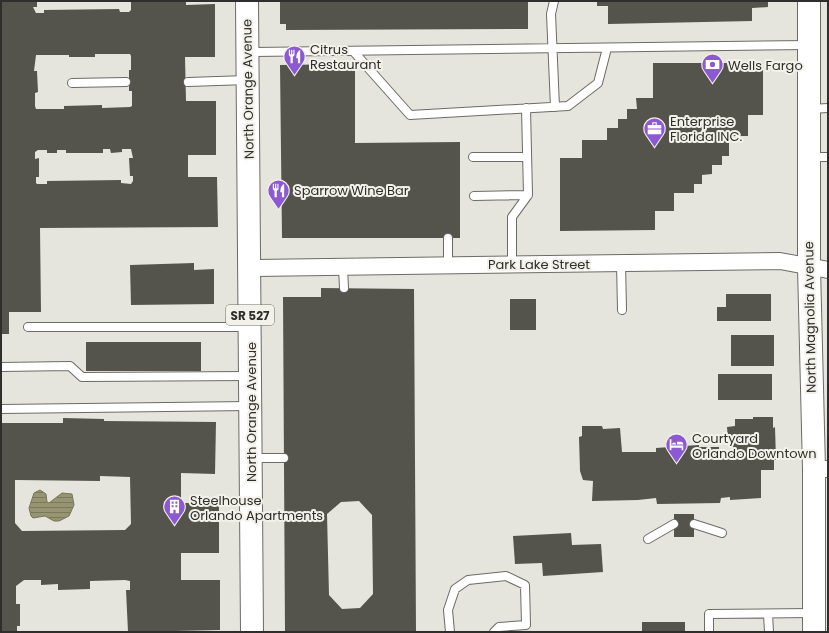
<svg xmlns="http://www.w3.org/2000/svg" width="829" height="633" font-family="Poppins,sans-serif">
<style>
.water{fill:url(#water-rules);stroke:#77755c}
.building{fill:#54544d;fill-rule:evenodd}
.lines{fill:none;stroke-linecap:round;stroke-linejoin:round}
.lane-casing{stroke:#6c6c66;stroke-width:10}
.street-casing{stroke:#6c6c66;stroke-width:18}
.primary-casing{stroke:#6c6c66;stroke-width:24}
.lane{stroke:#fff;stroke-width:8}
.street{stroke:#fff;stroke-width:16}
.primary{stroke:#fff;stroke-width:22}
.labels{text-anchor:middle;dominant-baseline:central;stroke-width:4;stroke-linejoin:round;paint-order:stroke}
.shield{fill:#f2f2ea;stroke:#6a6965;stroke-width:1}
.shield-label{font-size:12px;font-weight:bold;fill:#2f2e2c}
.poi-label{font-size:13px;fill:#2f2e2c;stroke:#f2f2ea;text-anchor:start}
.street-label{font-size:13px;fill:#2f2e2c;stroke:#f2f2ea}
</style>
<defs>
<pattern id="water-rules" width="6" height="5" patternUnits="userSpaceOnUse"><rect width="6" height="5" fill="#969471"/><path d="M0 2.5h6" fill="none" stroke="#7b795d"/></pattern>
</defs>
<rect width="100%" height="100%" fill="#e5e5dd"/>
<path class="water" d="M 40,490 L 46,494 L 47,502 L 49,503 L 62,493 L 72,494 L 74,505 L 69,516 L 59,521 L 54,521 L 45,516 L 33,518 L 31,516 L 29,508 L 34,493 Z"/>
<path class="building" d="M 1,1 L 37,1 L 37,7 L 33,7 L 36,13 L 44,13 L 44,10 L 119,9 L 120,12 L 129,12 L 131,10 L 131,1 L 186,1 L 186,5 L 215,4 L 215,57 L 185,57 L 186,101 L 216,101 L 216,155 L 188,155 L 188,177 L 217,177 L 218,227 L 40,228 L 41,312 L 9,312 L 9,334 L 1,334 ZM 95,54 L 130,54 L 131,56 L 131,70 L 129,70 L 129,91 L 132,91 L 132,106 L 130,107 L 102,108 L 102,105 L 64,106 L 64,109 L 36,109 L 35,106 L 35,93 L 38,92 L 37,71 L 34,71 L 36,55 L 69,55 L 69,57 L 95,57 ZM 103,149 L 110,149 L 111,153 L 122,152 L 122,149 L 131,149 L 133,158 L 129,158 L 130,176 L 133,176 L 133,181 L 131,184 L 121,183 L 121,180 L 47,181 L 47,184 L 37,184 L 36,183 L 36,177 L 39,177 L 39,158 L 35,159 L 35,152 L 38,150 L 47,150 L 47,153 L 57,153 L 57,150 L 66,150 L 66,153 L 103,153 Z
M 280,1 L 528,1 L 528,29 L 286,30 L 286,24 L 280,24 Z
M 597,1 L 768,1 L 768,7 L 752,8 L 752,21 L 608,24 L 608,6 L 597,6 Z
M 653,63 L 763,63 L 763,115 L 748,115 L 748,136 L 729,136 L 729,156 L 722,156 L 722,165 L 712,165 L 712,174 L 702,175 L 702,184 L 694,184 L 694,193 L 674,193 L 674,211 L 655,211 L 655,230 L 560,231 L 560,158 L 582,158 L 582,140 L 607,140 L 607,128 L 618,128 L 618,119 L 627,119 L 627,109 L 637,109 L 636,98 L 653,98 Z
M 355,64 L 355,143 L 460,142 L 460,238 L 282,238 L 280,65 Z
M 194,263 L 194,270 L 214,269 L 214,304 L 131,305 L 130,265 Z
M 321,288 L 414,289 L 416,632 L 285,632 L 283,297 L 321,297 ZM 359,501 L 372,515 L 373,594 L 360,608 L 342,609 L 329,595 L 327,514 L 341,502 Z
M 726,294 L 771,294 L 771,321 L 717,321 L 717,307 L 726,307 Z
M 510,299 L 536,299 L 536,330 L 510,330 Z
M 731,335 L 774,335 L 774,366 L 731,366 Z
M 86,342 L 201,342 L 201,371 L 86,371 Z
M 718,374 L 772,374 L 772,400 L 718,400 Z
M 753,417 L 773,417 L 773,428 L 775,427 L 776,460 L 774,460 L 774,470 L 761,470 L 761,498 L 730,500 L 730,497 L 721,498 L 720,503 L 657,504 L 656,498 L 638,500 L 592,501 L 593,481 L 583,480 L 580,471 L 579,437 L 582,436 L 582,426 L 602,426 L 603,429 L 620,428 L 622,452 L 656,452 L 656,448 L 699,445 L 699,447 L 719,447 L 719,451 L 733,451 L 733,440 L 728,440 L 727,427 L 735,426 L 735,419 L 753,419 Z
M 63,418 L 104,419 L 104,421 L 216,422 L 215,474 L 181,473 L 181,503 L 219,503 L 219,553 L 181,553 L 181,580 L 220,580 L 220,630 L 128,632 L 126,590 L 130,590 L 130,581 L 125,580 L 90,581 L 90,589 L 58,590 L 58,584 L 41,585 L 41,580 L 24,580 L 16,586 L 16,604 L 20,604 L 20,626 L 17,626 L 17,632 L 1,632 L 1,423 L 63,423 ZM 100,476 L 130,477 L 131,524 L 125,530 L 22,531 L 15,523 L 15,480 L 100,481 Z
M 674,514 L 694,514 L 694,537 L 674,537 Z
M 571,533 L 572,545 L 601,544 L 603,572 L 543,576 L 542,563 L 515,564 L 513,536 Z
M 642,622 L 685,622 L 685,632 L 642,632 Z"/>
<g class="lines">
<defs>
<path id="lane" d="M 554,1 L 551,14 L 555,107
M 249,52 L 809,45
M 354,52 L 410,115 L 568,106 L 598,83 L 607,48
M 188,82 L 247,80
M 72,83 L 126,82
M 810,109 L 828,108
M 473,157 L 527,157
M 809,157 L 828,157
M 474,196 L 528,195
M 448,238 L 448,264
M 512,263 L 512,217 L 528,195 L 526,108
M 621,263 L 622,310
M 343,267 L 344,288
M 28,327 L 249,327
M 1,367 L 70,366 L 82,377 L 250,376
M 1,409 L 250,406
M 252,458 L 284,458
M 694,524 L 722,533
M 648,539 L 674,524
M 768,614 L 769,632
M 450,632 L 448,610 L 455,589 L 468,580 L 506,576 L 525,585 L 526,625 L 499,627 L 494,632
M 709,632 L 709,614 L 813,613"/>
<path id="street" d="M 249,268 L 780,261 L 828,270
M 814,469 L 828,469"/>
<path id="primary" d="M 247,1 L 252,632
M 809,1 L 809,267 L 814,469 L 814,632"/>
</defs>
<use href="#lane" class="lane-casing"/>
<use href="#street" class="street-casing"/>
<use href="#primary" class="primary-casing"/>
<use href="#lane" class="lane"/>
<use href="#street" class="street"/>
<use href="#primary" class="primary"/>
</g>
<defs>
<symbol id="restaurant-pin" viewBox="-11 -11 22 30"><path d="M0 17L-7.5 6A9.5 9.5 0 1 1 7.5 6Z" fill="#8d59d2" stroke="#f2f2ea"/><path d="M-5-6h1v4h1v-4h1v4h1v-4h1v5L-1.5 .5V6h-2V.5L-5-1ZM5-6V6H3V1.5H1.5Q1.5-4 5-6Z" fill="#fff"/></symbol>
<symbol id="bank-pin" viewBox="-11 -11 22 30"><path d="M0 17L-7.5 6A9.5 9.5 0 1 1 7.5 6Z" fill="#8d59d2" stroke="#f2f2ea"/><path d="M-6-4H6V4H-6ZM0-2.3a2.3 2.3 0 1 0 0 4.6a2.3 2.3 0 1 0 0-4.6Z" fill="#fff"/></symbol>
<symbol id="office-pin" viewBox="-11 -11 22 30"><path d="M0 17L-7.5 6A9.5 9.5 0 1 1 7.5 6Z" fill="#8d59d2" stroke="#f2f2ea"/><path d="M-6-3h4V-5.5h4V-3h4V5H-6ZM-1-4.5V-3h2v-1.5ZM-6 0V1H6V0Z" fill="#fff"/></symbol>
<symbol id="hotel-pin" viewBox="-11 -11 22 30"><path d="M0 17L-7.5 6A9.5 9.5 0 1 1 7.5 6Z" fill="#8d59d2" stroke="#f2f2ea"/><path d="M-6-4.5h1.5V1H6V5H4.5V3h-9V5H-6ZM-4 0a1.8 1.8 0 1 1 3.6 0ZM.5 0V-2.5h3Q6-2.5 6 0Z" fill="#fff"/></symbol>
<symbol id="building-pin" viewBox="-11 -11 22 30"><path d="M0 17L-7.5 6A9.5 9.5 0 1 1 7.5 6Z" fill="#8d59d2" stroke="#f2f2ea"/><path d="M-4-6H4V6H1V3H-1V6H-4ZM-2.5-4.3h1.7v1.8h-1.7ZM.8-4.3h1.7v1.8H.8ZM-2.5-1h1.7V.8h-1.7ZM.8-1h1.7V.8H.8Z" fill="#fff"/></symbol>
</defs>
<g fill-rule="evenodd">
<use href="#restaurant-pin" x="282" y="44" width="25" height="34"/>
<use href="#bank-pin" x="700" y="52" width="25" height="34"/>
<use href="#office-pin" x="642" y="116" width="25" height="34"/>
<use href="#restaurant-pin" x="266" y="178" width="25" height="34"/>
<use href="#hotel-pin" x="664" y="432" width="25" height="34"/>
<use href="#building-pin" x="162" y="494" width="25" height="34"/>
</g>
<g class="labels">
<rect class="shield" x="226" y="305" width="48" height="20" rx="3"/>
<g class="shield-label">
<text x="250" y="315">SR 527</text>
</g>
<g class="poi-label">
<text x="310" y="49">Citrus<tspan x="310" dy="15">Restaurant</tspan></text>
<text x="728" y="65">Wells Fargo</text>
<text x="670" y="121">Enterprise<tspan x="670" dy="15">Florida INC.</tspan></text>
<text x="294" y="190">Sparrow Wine Bar</text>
<text x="692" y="438">Courtyard<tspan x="692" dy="15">Orlando Downtown</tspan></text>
<text x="190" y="500">Steelhouse<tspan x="190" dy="15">Orlando Apartments</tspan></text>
</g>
<g class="street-label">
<text transform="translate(248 89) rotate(-91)">North Orange Avenue</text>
<text x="539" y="264">Park Lake Street</text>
<text transform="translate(810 317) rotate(-91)">North Magnolia Avenue</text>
<text transform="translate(251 412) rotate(-90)">North Orange Avenue</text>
</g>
</g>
<rect width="829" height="633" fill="none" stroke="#2f2e2c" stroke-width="4"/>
</svg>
